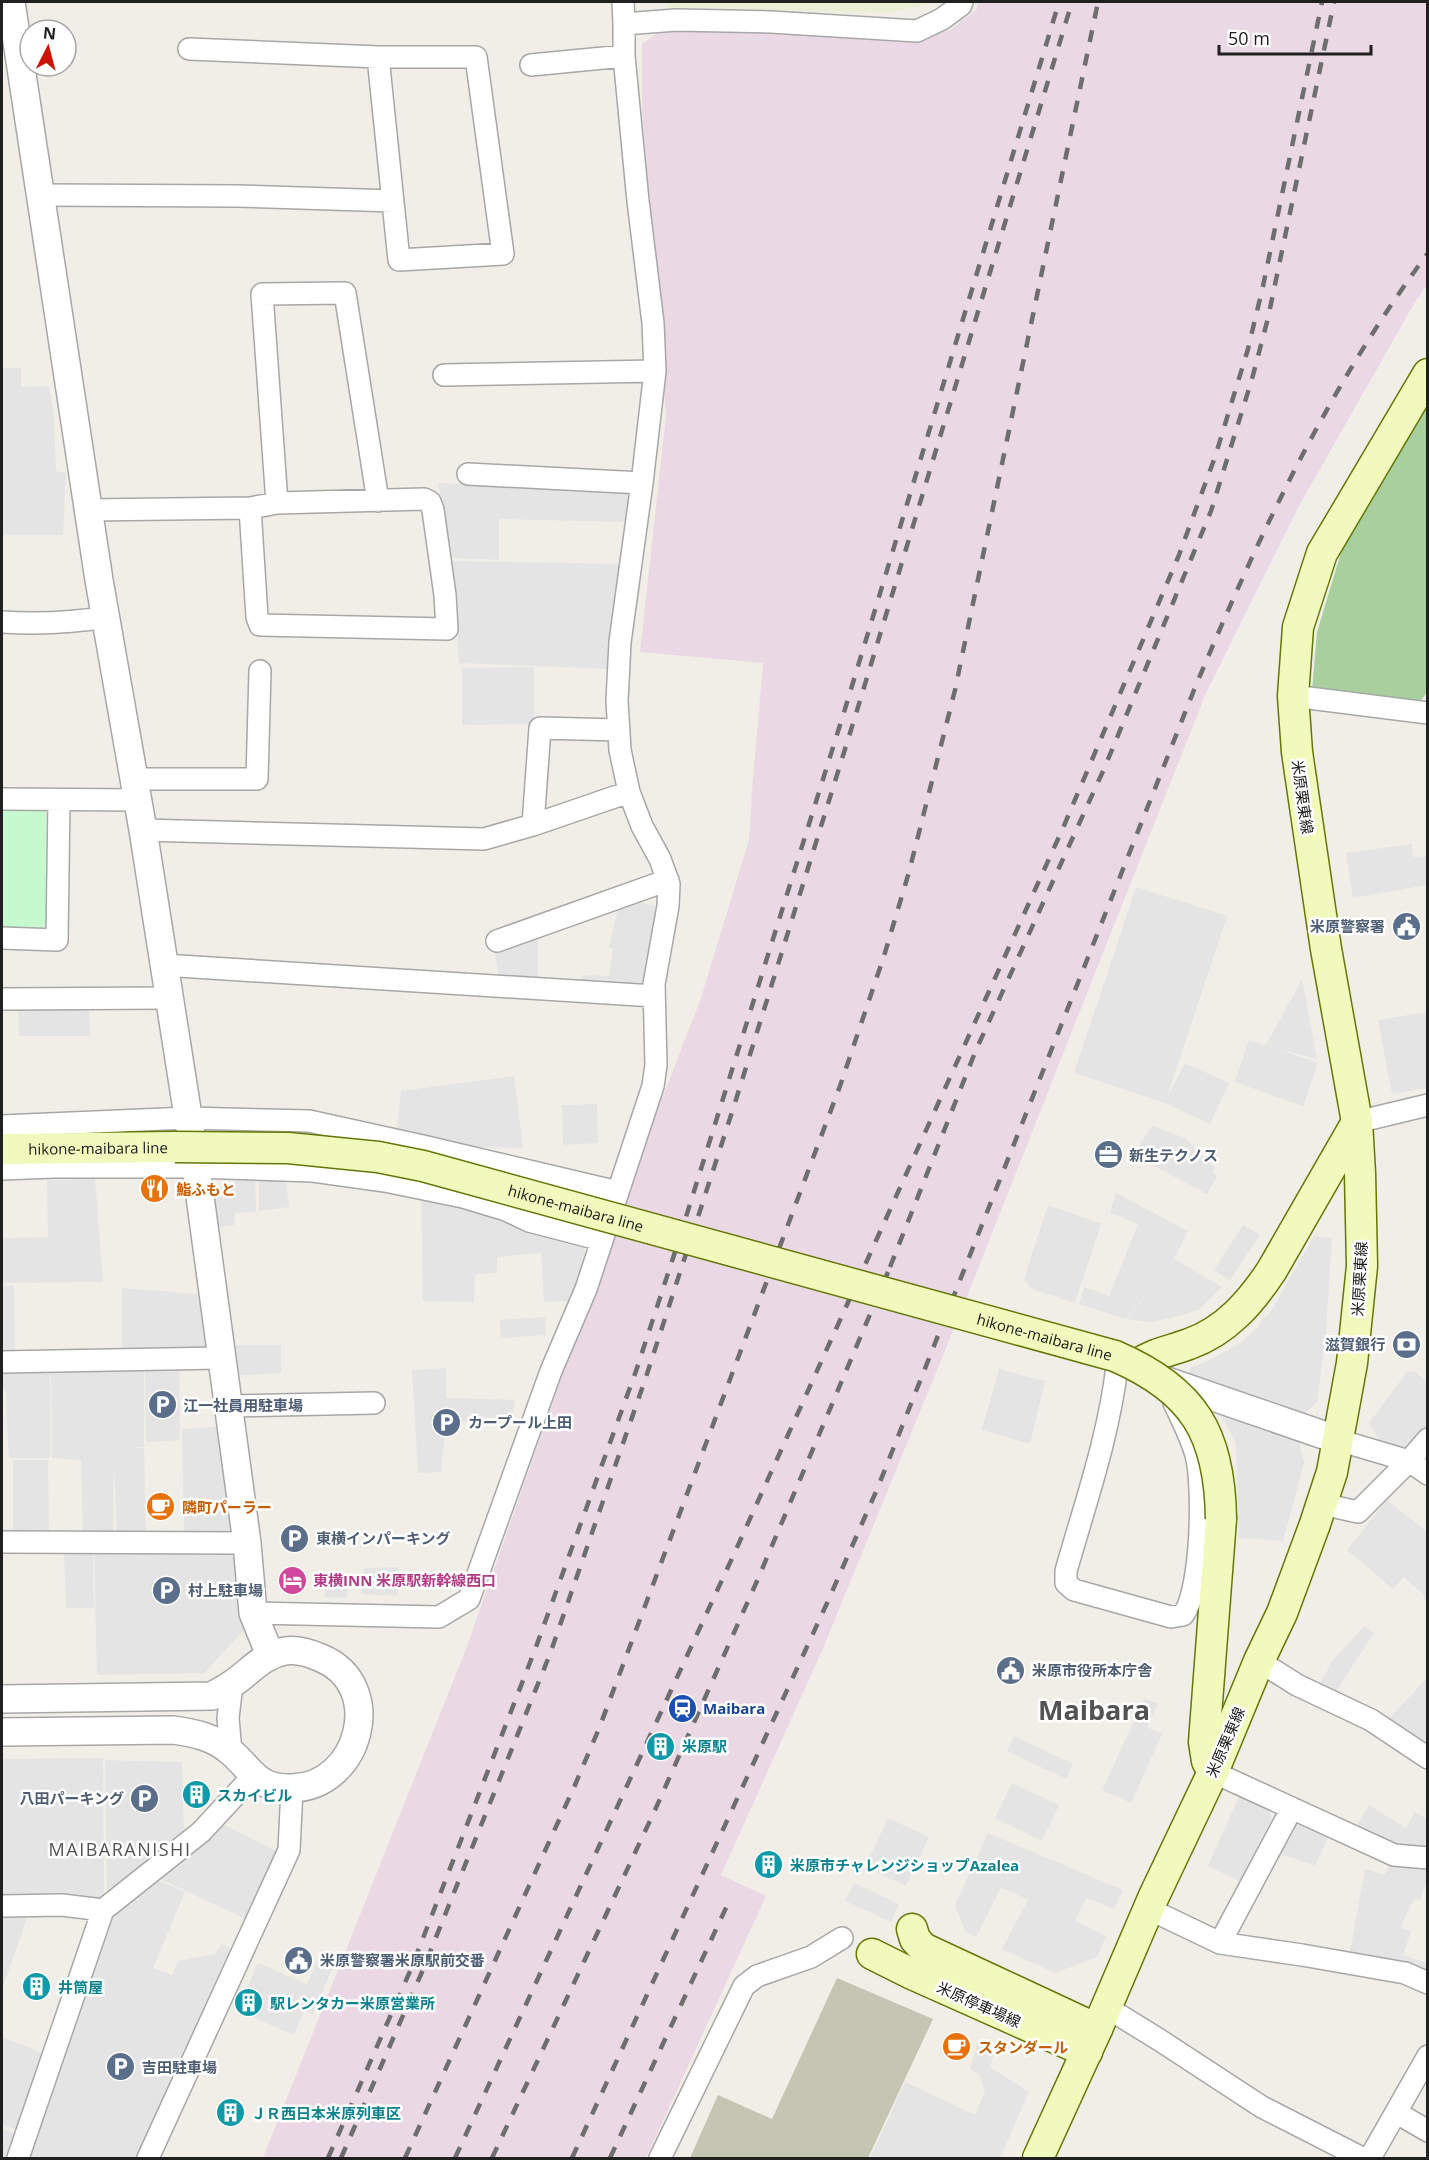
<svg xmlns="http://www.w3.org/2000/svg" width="1429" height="2160" font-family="'Open Sans','Noto Sans JP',sans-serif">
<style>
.industrial{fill:#ead9e5}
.construction{fill:#c4c5b3}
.farmland{fill:#eaefd3}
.forest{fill:#a8cf9d}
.park{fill:#c6f9ce}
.parking{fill:#e4e4e4}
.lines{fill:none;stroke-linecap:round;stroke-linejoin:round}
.minor-casing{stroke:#a7a7a7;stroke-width:24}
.tertiary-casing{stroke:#a7a7a7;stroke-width:30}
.secondary-casing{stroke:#637807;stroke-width:33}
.minor{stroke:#fff;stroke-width:21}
.tertiary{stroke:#fff;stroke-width:27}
.secondary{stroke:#f1f9bd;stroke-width:30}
.rail{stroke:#6e6e6e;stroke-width:4.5;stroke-dasharray:12 12;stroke-linecap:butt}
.secondary-bridge-casing{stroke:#637807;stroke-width:33;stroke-linecap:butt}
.secondary-bridge{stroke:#f1f9bd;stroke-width:30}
.labels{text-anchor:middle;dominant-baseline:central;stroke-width:5;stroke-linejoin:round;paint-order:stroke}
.street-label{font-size:15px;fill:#202020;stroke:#fff}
.service-label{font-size:15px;font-weight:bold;fill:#4e5e75;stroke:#fff;text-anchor:start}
.food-label{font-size:15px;font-weight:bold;fill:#c56008;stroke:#fff;text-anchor:start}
.hotel-label{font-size:15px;font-weight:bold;fill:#b23c85;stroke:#fff;text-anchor:start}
.transit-label{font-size:15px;font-weight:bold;fill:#164399;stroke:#fff;text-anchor:start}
.culture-label{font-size:15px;font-weight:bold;fill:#0d838f;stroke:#fff;text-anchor:start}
.quarter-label{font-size:18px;letter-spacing:1.5px;fill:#535353;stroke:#fff}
.town-label{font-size:27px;font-weight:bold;fill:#535353;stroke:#fff}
</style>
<rect width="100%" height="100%" fill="#f1eee7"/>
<path class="industrial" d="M 978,2 L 1427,2 L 1427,285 L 1415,302 L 1299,506 L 1206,693 L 960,1314 L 824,1646 L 721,1875 L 766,1896 L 646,2158 L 263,2158 L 466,1649 L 636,1165 L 700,1001 L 749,840 L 752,790 L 763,663 L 640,652 L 666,416 L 642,108 L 642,44 L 672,23 L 921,37 L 950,30 L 977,9 Z"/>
<path class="construction" d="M 837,1978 L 933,2019 L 868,2158 L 690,2158 L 718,2095 L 772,2119 Z"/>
<path class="farmland" d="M 665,2 L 930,2 L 928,4 L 890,13 L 668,7 Z"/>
<path class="forest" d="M 1427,392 L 1427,692 L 1420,702 L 1312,691 L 1317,632 L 1346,536 Z"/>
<path class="park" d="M 2,807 L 46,808 L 47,923 L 39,932 L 2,930 Z"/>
<path class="parking" d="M 2,368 L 21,368 L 21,387 L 49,386 L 54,416 L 56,471 L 66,473 L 63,535 L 2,535 Z
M 438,483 L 630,492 L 628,522 L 499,519 L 499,560 L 453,558 Z
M 452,561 L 624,564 L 607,669 L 459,663 Z
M 534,667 L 534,724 L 462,725 L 462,668 Z
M 1412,844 L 1413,857 L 1427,856 L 1427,885 L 1353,898 L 1346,853 Z
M 1136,887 L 1227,916 L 1167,1097 L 1185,1063 L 1229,1083 L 1210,1124 L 1165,1103 L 1074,1073 Z
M 642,900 L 642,903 L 666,908 L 645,992 L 581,989 L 582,975 L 609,976 L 613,949 L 609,948 L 618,908 Z
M 538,934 L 538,985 L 500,984 L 494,948 Z
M 1302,979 L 1317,1059 L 1277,1049 L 1318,1063 L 1303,1106 L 1235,1082 L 1249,1040 L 1266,1045 Z
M 89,1004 L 90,1036 L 19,1036 L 18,1005 Z
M 1427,1012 L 1427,1088 L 1392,1094 L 1378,1020 Z
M 514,1076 L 523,1148 L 474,1147 L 397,1130 L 401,1091 Z
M 597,1104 L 598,1143 L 563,1145 L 562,1105 Z
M 1152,1126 L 1185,1138 L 1215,1168 L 1212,1172 L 1217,1176 L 1207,1194 L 1133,1155 Z
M 255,1172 L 256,1212 L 235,1213 L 234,1225 L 210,1229 L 205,1189 L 234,1186 L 236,1173 Z
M 259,1174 L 285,1174 L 289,1207 L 259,1211 Z
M 95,1179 L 103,1282 L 2,1283 L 2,1238 L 48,1237 L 47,1180 Z
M 1116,1193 L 1188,1231 L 1174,1259 L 1222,1287 L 1198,1310 L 1171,1318 L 1150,1322 L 1127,1319 L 1167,1267 L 1126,1319 L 1079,1304 L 1084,1287 L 1109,1296 L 1138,1224 L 1110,1213 Z
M 421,1194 L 583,1245 L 586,1263 L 572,1301 L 544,1302 L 541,1253 L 497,1257 L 497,1273 L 475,1274 L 474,1302 L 423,1301 Z
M 1048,1205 L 1101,1224 L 1075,1303 L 1031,1289 L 1024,1279 Z
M 1243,1225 L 1260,1235 L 1230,1280 L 1214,1270 Z
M 1314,1236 L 1332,1238 L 1326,1332 L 1317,1402 L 1301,1417 L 1188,1380 L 1190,1367 L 1208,1361 L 1239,1344 L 1258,1327 L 1262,1319 L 1270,1313 Z
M 2,1286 L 14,1286 L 15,1354 L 2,1354 Z
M 122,1288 L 199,1294 L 208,1345 L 200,1353 L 122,1351 Z
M 545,1317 L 546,1335 L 501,1338 L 500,1320 Z
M 231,1345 L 281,1345 L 281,1373 L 234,1376 Z
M 179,1368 L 180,1440 L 146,1442 L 145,1370 Z
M 446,1368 L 446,1398 L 515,1400 L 512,1420 L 446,1423 L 441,1472 L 418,1473 L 412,1370 Z
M 999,1369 L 1045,1381 L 1030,1444 L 982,1430 Z
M 144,1370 L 144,1447 L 128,1448 L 144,1448 L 146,1535 L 117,1535 L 114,1461 L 113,1535 L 83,1535 L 81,1460 L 52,1458 L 51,1371 Z
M 2,1371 L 50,1372 L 50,1458 L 9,1458 L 5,1388 L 2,1388 Z
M 1414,1371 L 1427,1382 L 1427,1426 L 1410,1449 L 1380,1442 L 1369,1423 L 1407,1372 Z
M 1220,1413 L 1298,1436 L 1304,1463 L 1283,1541 L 1239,1538 L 1236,1444 Z
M 219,1427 L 232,1529 L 227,1536 L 184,1535 L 182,1429 Z
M 13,1460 L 48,1460 L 49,1534 L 13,1534 Z
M 1387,1500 L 1427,1532 L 1427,1604 L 1423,1594 L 1404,1577 L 1393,1589 L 1347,1550 Z
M 234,1551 L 246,1628 L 204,1673 L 97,1675 L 94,1552 Z
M 64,1554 L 93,1554 L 94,1608 L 66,1608 Z
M 399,1567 L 398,1596 L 361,1594 L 364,1568 Z
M 325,1573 L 349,1573 L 347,1598 L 325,1597 Z
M 1364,1626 L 1374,1633 L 1332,1697 L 1317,1689 L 1333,1660 Z
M 1427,1678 L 1427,1755 L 1389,1719 Z
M 1145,1698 L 1158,1704 L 1147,1727 L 1162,1734 L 1131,1803 L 1102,1790 Z
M 1014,1736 L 1073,1764 L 1066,1779 L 1007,1751 Z
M 103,1758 L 104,1898 L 2,1899 L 2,1759 Z
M 105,1760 L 182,1762 L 184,1834 L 107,1896 Z
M 1012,1783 L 1059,1805 L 1042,1841 L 995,1818 Z
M 1240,1794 L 1266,1806 L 1272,1818 L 1241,1882 L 1208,1866 Z
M 1369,1805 L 1406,1828 L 1415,1812 L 1427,1819 L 1427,1849 L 1397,1843 L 1393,1849 L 1356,1826 Z
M 888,1818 L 929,1837 L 906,1886 L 865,1867 Z
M 1302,1820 L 1330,1834 L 1315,1866 L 1272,1851 L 1289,1823 Z
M 223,1824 L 276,1851 L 248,1920 L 160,1879 Z
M 988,1833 L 1123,1890 L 1114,1909 L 1086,1898 L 1075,1921 L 1106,1936 L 1097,1957 L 1055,1973 L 1002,1949 L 1028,1900 L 1001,1887 L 976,1937 L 965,1931 L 955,1905 Z
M 1390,1862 L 1427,1870 L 1427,1881 L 1420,1900 L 1414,1899 L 1400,1927 L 1411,1931 L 1403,1955 L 1427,1963 L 1427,1979 L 1349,1958 L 1365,1869 L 1385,1875 Z
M 157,1880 L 185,1892 L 153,1968 L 172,1975 L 178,1961 L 215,1954 L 222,1944 L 234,1950 L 139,2158 L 29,2158 L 115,1914 Z
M 854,1883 L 899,1904 L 891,1922 L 845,1901 Z
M 2,1914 L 28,1915 L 2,1990 Z
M 322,1950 L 337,1956 L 313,2015 L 304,2011 L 294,2035 L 254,2018 L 262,1999 L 246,1991 L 258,1963 L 307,1984 Z
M 2,2037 L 47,2055 L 18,2130 L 2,2125 Z
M 978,2042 L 996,2048 L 990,2067 L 1029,2092 L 1000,2158 L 870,2158 L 905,2082 L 975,2115 L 985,2091 L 980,2076 L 970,2069 Z
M 2,2129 L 16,2134 L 8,2158 L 2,2158 Z"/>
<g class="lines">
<defs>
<path id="minor" d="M 623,2 L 624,24
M 189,49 L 378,57 L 476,57 L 503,254 L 399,260 L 378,57
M 531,65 L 624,56
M 41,195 L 237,196 L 393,201
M 444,375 L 655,371
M 468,474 L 642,483
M 277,503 L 262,294 L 345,293 L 378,501
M 88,510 L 250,508 L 277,503 L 424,499 L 430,502 L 433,510 L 445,595 L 447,629 L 260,625 L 257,617 L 250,508
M 2,622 C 37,624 71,623 107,617
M 1293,696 L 1428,713
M 133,779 L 257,779 L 260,671
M 2,799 L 137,800
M 533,825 L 540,728 L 619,730
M 143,830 L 484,839 L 533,825 L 629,792
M 2,938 L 57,940 L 59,800
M 497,941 L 668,880
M 163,965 L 654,996
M 2,999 L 169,998
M 1357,1122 L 1428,1105
M 2,1126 L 188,1118 L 309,1121 L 427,1147 L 618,1192
M 2,1169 L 53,1167 L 196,1167 L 313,1171 L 385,1181 L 463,1197 L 506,1210 L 529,1221 L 602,1240
M 2,1362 L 220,1358
M 1117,1366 C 1109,1436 1085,1504 1066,1571 L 1066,1583 L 1074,1590 L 1171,1617 L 1183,1615 C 1202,1591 1204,1485 1196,1455 C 1191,1437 1182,1420 1174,1403
M 227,1406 L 374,1403
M 1338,1440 L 1409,1461 L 1428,1474
M 1322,1504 L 1358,1512 L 1409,1461 L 1428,1439
M 2,1542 L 247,1543
M 253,1613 L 439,1617 L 469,1599 L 551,1371 L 586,1289 L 653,1086 L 656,1065 L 654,984 L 668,906 L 669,884 L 660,859 L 642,826 L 629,792 L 620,750 L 617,701 L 620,642 L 642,483 L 655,371 L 653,323 L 638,201 L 624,56 L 624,24 L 676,20 L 771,22 L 917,31 L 942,19 L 961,5 L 962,2
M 1259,1661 L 1297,1685 L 1371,1720 L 1428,1758
M 231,1752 L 228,1718 L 232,1684
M 1213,1772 L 1394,1855 L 1428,1858
M 2,1906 L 62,1905 L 103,1910 L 201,1832 L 253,1776
M 1149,1909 L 1220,1943 L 1302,1955 L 1405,1973 L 1428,1983
M 1220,1943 L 1292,1808
M 1106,2007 L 1158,2039 L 1262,2107 L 1362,2158
M 1397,2113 L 1428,2131
M 18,2158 L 103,1910
M 148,2158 L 289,1850 L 292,1788
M 660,2158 L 744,1986 L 757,1976 L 811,1957 L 842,1938
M 1370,2158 L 1428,2056"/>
<path id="tertiary" d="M 11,2 L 99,580 L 143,830 L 196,1167 L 247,1543 L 253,1613 L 266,1645 L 275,1654
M 1161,1379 L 1338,1440
M 2,1699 L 212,1696 C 218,1692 225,1689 232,1684 C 250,1672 262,1655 285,1651 C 297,1649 310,1653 321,1658 C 387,1685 360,1787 292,1788 C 257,1789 253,1771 231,1752 C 214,1737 195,1733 173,1730 L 2,1732"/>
<g id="secondary">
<path id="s1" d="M 2,1149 L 175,1147"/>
<path d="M 1137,1365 C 1153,1353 1171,1351 1189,1344 C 1226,1331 1251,1302 1272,1270 L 1357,1122"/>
<path d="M 1213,1772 L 1207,1761 L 1204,1742 L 1221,1519"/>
<path d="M 912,1929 L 915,1939 L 923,1948 L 1097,2029"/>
<path d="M 872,1954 L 912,1974 L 1087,2052"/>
<path d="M 1038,2158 L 1097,2029 L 1154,1896 L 1213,1772 L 1259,1661 L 1282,1613 L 1315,1524 L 1332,1472 L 1352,1363 L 1362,1266 L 1360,1173 L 1357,1122 L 1326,949 L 1297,752 L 1293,696 L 1298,627 L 1322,553 L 1428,374"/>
</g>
</defs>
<use href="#minor" class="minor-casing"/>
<use href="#tertiary" class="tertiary-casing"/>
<use href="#secondary" class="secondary-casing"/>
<use href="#minor" class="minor"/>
<use href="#tertiary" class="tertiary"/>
<use href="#secondary" class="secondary"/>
<path class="rail" d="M 890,1267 L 976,1050 L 1104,769 L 1211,511 L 1252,379 L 1268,318 L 1334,2
M 328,2158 L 411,1969 L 536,1647 L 636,1371 L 675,1252 L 845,709 L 1059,2
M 341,2158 L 422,1972 L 550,1654 L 646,1377 L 734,1106 L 855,717 L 1072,2
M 405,2158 L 575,1785 L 600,1726 L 840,1086 L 884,956 L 909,872 L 955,690 L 1098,2
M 455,2158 L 734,1554 L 1063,828 L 1179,555 L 1215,457 L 1248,349 L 1263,286 L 1322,2
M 492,2158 L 655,1810 L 757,1581 L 888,1272
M 572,2158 L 828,1601 L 878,1487 L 1194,690 C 1258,537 1328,387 1428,253
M 610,2158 L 731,1897"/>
<defs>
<g id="secondary-bridge">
<path id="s2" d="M 175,1147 L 288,1148 L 378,1157 L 423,1166 L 1115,1356 C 1194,1390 1220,1434 1221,1519"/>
</g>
</defs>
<use href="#secondary-bridge" class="secondary-bridge-casing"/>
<use href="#secondary-bridge" class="secondary-bridge"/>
</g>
<defs>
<symbol id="civic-disc" viewBox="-11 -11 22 22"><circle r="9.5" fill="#5c6f8a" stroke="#fff"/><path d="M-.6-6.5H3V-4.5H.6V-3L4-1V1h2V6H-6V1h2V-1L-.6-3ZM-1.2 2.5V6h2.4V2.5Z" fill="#fff"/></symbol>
<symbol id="office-disc" viewBox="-11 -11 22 22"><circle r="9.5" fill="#5c6f8a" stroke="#fff"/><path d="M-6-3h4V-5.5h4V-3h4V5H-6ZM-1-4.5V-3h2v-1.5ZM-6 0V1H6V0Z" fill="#fff"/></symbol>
<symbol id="restaurant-disc" viewBox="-11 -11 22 22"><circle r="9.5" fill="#e8710a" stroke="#fff"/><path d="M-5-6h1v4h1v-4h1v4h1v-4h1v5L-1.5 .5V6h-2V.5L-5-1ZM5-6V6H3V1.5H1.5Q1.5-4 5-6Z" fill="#fff"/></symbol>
<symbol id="bank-disc" viewBox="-11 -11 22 22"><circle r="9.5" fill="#5c6f8a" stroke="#fff"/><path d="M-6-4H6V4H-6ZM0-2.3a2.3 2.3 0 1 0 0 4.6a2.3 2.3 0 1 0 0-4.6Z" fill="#fff"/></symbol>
<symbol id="parking-disc" viewBox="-11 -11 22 22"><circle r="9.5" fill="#5c6f8a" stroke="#fff"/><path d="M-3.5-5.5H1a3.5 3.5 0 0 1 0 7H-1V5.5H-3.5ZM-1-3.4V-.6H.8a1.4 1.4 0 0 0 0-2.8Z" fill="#fff"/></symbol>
<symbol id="cafe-disc" viewBox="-11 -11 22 22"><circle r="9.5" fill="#e8710a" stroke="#fff"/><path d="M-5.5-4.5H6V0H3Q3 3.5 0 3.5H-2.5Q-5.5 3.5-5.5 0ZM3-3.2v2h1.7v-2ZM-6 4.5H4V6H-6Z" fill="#fff"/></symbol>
<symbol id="hotel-disc" viewBox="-11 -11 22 22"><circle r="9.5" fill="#d1479c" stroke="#fff"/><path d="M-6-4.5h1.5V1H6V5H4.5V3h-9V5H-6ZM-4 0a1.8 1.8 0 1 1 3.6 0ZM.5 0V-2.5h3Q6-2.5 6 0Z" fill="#fff"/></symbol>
<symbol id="station-disc" viewBox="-11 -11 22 22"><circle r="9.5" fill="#1a4fb4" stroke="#fff"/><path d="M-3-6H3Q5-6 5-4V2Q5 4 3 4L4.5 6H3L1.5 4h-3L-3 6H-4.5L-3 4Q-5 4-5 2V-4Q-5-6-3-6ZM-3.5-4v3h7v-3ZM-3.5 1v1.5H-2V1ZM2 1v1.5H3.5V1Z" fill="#fff"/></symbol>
<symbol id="building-disc" viewBox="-11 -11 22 22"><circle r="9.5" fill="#0f9aa8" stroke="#fff"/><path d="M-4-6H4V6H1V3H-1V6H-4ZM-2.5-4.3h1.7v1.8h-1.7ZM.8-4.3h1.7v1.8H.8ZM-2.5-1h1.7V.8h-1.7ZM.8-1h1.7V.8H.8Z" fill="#fff"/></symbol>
</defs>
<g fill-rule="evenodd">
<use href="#civic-disc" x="1390" y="910" width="33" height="33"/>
<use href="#office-disc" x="1092" y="1138" width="33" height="33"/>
<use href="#restaurant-disc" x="138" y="1172" width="33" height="33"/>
<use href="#bank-disc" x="1390" y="1328" width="33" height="33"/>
<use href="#parking-disc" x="146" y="1388" width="33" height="33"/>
<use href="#parking-disc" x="430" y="1406" width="33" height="33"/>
<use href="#cafe-disc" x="144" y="1490" width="33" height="33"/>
<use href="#parking-disc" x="278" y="1522" width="33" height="33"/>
<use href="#hotel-disc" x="276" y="1564" width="33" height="33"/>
<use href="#parking-disc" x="150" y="1574" width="33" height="33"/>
<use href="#civic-disc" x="994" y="1654" width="33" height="33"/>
<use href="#station-disc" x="666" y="1692" width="33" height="33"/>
<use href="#building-disc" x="644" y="1730" width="33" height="33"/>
<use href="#building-disc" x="180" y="1778" width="33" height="33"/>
<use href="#parking-disc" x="128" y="1782" width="33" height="33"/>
<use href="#building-disc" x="752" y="1848" width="33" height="33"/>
<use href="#civic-disc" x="282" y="1944" width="33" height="33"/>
<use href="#building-disc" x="20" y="1970" width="33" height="33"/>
<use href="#building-disc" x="232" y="1986" width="33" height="33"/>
<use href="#cafe-disc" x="940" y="2030" width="33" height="33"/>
<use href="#parking-disc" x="104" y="2050" width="33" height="33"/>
<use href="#building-disc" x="214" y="2096" width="33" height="33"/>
</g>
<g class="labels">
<g class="street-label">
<text transform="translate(1303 797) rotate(82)">米原栗東線</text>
<text stroke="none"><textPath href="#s1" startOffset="96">hikone-maibara line</textPath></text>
<text stroke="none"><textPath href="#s2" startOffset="408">hikone-maibara line</textPath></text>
<text transform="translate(1359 1279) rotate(-87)">米原栗東線</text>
<text stroke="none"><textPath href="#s2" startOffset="894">hikone-maibara line</textPath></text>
<text transform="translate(1225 1742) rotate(-67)">米原栗東線</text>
<text transform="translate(979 2004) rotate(24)">米原停車場線</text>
</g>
<g class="service-label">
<text x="1385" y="926" text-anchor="end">米原警察署</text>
<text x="1129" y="1155">新生テクノス</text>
<text x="1385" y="1344" text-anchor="end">滋賀銀行</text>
<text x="183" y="1405">江一社員用駐車場</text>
<text x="468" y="1422">カープール上田</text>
<text x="316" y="1538">東横インパーキング</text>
<text x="188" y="1590">村上駐車場</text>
<text x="1032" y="1670">米原市役所本庁舎</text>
<text x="124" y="1798" text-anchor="end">八田パーキング</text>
<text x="320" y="1960">米原警察署米原駅前交番</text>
<text x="142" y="2067">吉田駐車場</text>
</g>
<g class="food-label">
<text x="176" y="1189">鮨ふもと</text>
<text x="182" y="1507">隣町パーラー</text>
<text x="978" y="2047">スタンダール</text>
</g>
<g class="hotel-label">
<text x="313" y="1580">東横INN 米原駅新幹線西口</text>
</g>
<g class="transit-label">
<text x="703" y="1708">Maibara</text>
</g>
<g class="culture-label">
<text x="682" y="1746">米原駅</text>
<text x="217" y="1795">スカイビル</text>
<text x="790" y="1865">米原市チャレンジショップAzalea</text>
<text x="58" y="1987">井筒屋</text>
<text x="270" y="2003">駅レンタカー米原営業所</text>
<text x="251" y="2113">ＪＲ西日本米原列車区</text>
</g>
<g class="quarter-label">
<text x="120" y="1849">MAIBARANISHI</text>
</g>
<g class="town-label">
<text x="1094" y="1709">Maibara</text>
</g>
</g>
<rect width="1429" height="2160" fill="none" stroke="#202020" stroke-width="6"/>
<g transform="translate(48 48) rotate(6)"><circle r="28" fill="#ffffff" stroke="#a6a6a6" stroke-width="1.5"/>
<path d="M0-4.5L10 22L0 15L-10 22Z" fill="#cd1404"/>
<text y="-9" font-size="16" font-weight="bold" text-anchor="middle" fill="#202020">N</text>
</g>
<path d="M1219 45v9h152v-9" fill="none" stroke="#202020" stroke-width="3"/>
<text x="1228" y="45" font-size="18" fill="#202020" stroke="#ffffff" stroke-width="4.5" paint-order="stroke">50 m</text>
</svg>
